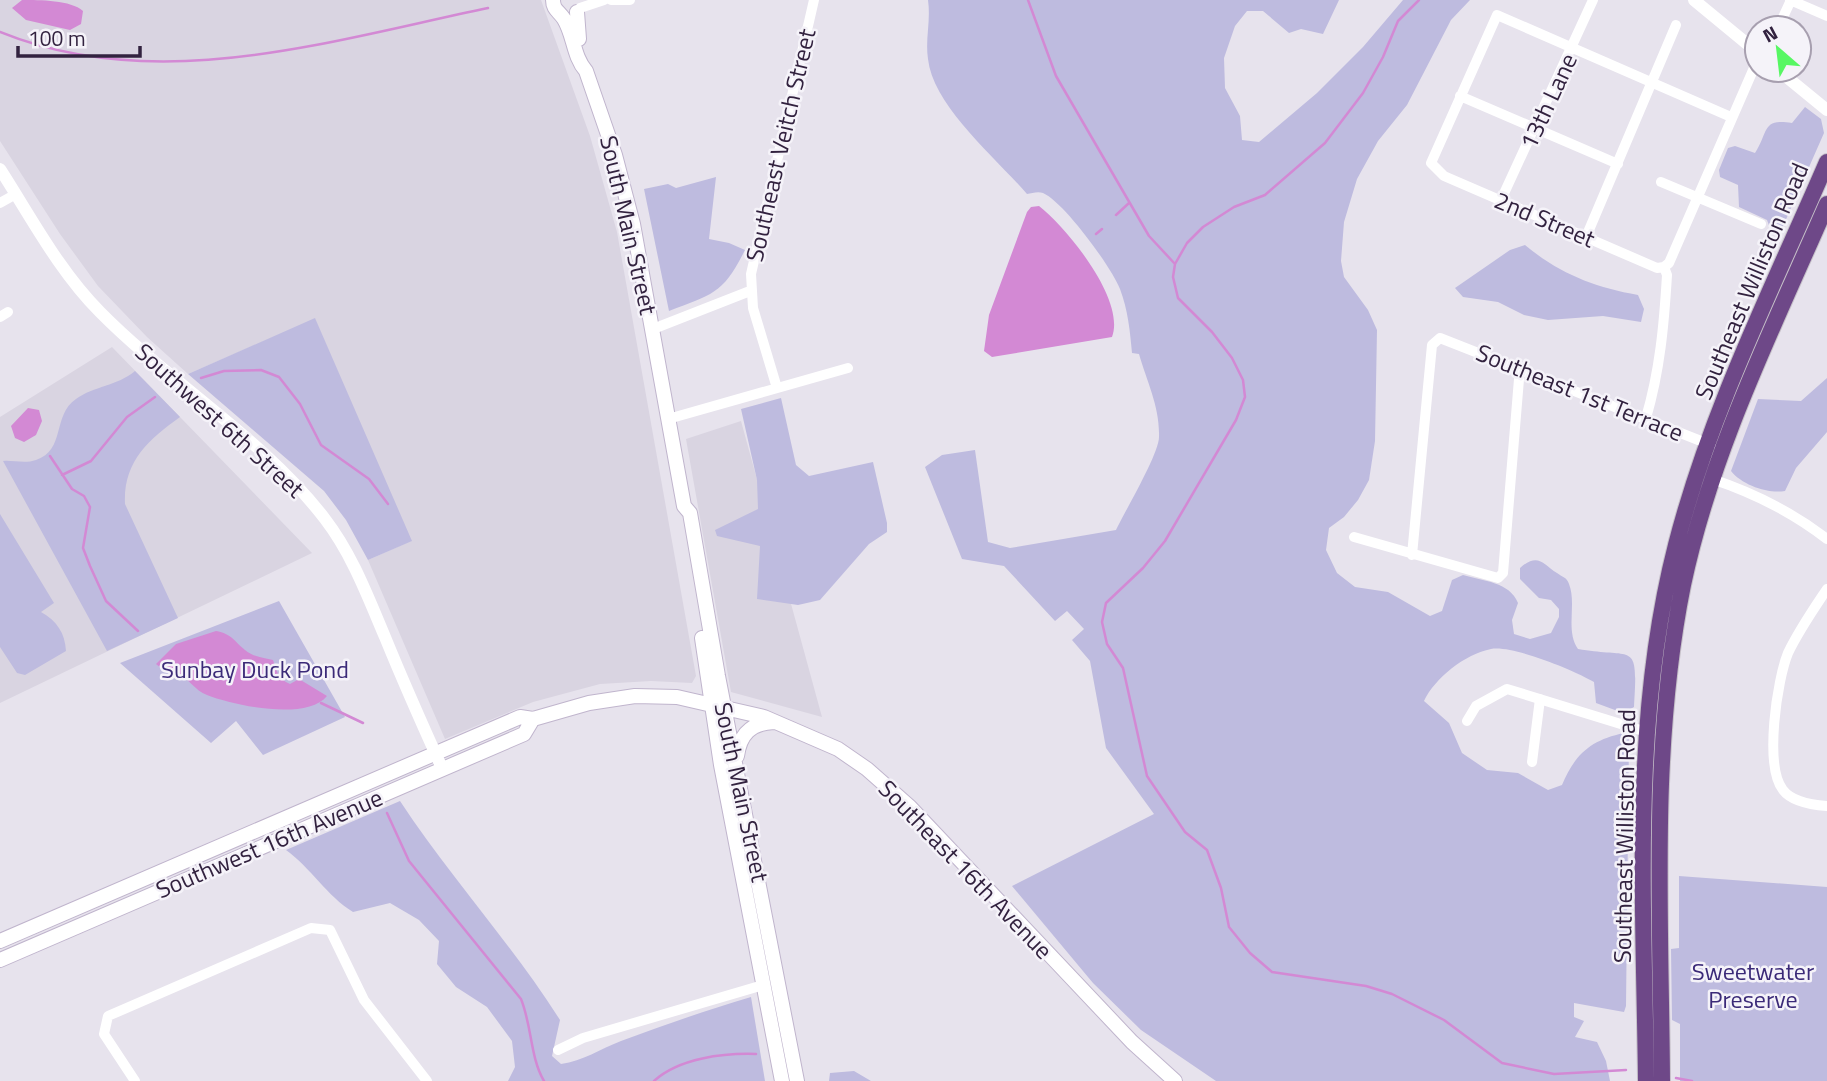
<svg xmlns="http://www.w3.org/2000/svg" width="1827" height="1081" font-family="'Titillium Web',sans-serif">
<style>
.built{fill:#d9d4e1}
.green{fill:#bebbdf}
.water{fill:#d389d4}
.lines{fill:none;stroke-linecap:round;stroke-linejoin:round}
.stream{stroke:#d389d4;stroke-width:2.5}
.secondary-casing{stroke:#c0b5cd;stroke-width:16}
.trunk-casing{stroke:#c6c1c9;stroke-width:18}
.minor{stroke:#fff;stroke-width:10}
.tertiary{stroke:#fff;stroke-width:12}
.secondary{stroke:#fff;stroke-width:14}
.trunk{stroke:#6e4888;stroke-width:16}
.labels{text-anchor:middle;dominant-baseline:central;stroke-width:5;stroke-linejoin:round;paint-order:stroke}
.street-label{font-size:24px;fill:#32223f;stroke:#f5f3f9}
.park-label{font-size:24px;fill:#3b2a78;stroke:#f5f3f9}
</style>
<rect width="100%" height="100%" fill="#e7e3ed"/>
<path class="built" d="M 0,0 L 541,0 L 590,136 L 617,232 L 696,676 L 692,683 L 651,681 L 600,684 L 533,702 L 445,739 L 368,560 L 411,541 L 315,319 L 188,374 L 147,337 L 98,286 L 60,234 L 0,141 Z
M 112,347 L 312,553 L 0,703 L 0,417 Z
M 741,421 L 822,717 L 731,692 L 686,439 Z"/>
<path class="green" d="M 928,0 L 1339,0 L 1323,34 L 1301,29 L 1289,33 L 1263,11 L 1247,11 L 1235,26 L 1224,58 L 1225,88 L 1240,116 L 1242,140 L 1259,142 L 1317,93 L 1363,47 L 1403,0 L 1470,0 L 1451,20 L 1407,105 L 1378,141 L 1357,179 L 1344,222 L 1341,261 L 1344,277 L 1368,310 L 1377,330 L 1375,441 L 1369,480 L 1358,500 L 1344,517 L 1329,528 L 1326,550 L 1337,573 L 1355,587 L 1388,592 L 1430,616 L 1442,611 L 1452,580 L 1463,575 C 1483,581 1510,582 1518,603 L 1512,620 L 1514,634 L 1530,639 L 1551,633 L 1559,617 L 1559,609 L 1551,600 L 1539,598 L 1520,579 L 1520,568 C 1538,552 1543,564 1557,573 C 1562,577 1567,577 1569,584 C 1577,604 1565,630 1578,649 C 1635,659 1638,639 1634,707 L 1623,713 L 1596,703 L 1594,682 C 1574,670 1513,645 1491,649 C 1465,654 1435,678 1424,701 L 1449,723 L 1462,753 L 1487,770 L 1518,773 L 1548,790 L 1562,785 C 1575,754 1591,740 1624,733 L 1629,738 L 1626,1006 L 1624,1012 L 1574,1003 L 1574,1017 L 1584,1021 L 1575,1037 L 1597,1042 L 1606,1061 L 1610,1081 L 1216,1081 L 1141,1030 L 1093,983 L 1012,886 L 1154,814 L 1106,748 L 1090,661 L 1072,640 L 1084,629 L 1067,611 L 1055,621 L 1004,566 L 962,559 L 925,467 L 942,455 L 975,450 L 988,542 L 1010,548 L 1116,530 C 1125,511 1159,454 1159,437 C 1160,407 1147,382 1139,354 L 1132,353 C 1130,331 1128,310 1120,289 C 1112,268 1064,202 1043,193 C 1038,191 1032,193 1027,194 C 997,159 933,106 928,59 C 925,39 931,21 928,0 Z
M 1805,107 L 1821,119 L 1824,133 L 1780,233 L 1770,228 L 1767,220 L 1739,207 L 1738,185 L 1720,177 L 1719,170 L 1728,148 L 1735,146 L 1755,153 C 1769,132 1761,118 1792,123 Z
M 716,177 L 709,239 L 729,243 L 745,250 C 723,294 713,294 669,311 L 644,189 L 668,184 L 676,188 Z
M 1525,245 C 1560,274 1594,287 1638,295 L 1644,309 L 1641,322 L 1603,316 L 1548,320 L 1524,315 L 1498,302 L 1463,297 L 1455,288 L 1510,250 Z
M 315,318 L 412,541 L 368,560 L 346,520 L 324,491 L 188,374 Z
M 135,371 L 180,417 C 148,440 123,462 125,504 L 178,618 L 107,651 L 3,461 C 13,460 25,464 36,460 C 66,450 52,415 76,399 C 94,386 117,386 135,371 Z
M 1827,378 L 1827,432 L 1796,468 L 1785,491 C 1768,494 1742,485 1731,471 L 1758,399 L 1801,401 Z
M 781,398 L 796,465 L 809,476 L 873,462 L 887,523 L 887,532 L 869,544 L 820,600 L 798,605 L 757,599 L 760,546 L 717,536 L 715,530 L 758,509 L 757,480 L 741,409 Z
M 0,514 L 54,603 L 41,612 C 57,621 65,633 66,651 L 25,675 L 17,673 L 0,647 Z
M 279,601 L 345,717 L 263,755 L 236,721 L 211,743 L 120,663 Z
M 400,801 C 450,877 511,943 560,1020 L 552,1056 L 561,1064 C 583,1061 600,1049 621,1041 C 664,1025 707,1010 751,997 L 765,1081 L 508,1081 L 515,1067 L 512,1041 L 487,1007 L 456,987 L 437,964 L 439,941 L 419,920 L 390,903 L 353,912 C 327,896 311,868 286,850 Z
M 1679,876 L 1827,887 L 1827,1081 L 1680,1081 L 1680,1024 L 1672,1020 L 1671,949 L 1679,948 Z
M 854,1071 L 871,1081 L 829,1081 L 830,1073 Z"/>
<path class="water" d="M 22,0 C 40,0 71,0 83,11 L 81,24 L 70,30 L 26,20 L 12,8 Z
M 1039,206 C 1067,228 1126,300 1112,337 L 992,357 L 984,351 L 989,315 L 1027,212 L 1031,207 Z
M 28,408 L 39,410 L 42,421 L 36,435 L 24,442 L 15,438 L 11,426 Z
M 216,631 C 232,634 234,641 245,650 C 253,657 264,658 273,660 C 277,672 278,679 290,684 L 299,679 L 327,696 C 307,721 235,706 207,695 C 195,691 188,677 176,672 C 168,669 163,670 156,664 L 176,644 Z"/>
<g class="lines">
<path class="stream" d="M 1028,0 L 1056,76 L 1149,236 L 1175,264
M 1419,0 L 1398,21 L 1383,57 L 1363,93 L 1325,143 L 1265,195 L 1234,207 L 1203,227 L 1187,243 L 1175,264 L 1173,277 L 1178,298 L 1212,332 L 1232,358 L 1243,380 L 1245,397 L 1236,420 L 1165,541 L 1143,568 L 1106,603 L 1102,622 L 1107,644 L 1123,668 L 1147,776 L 1185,832 L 1207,850 L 1221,888 L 1229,927 L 1250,953 L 1272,972 L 1366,986 L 1392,994 L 1444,1020 L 1502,1063 L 1554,1074 L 1626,1070
M 0,32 C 157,96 329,41 488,8
M 1116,215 L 1129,203
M 1096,234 L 1102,229
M 201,378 L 224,371 L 261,370 L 279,377 L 300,404 L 321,445 L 369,479 L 388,504
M 50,456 L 72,489 L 84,496 L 90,507 L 83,548 L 90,566 L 106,601 L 138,631
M 62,475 L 91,461 L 127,417 L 155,397
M 321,703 L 363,723
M 387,813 L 409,861 L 521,999 C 532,1026 530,1057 544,1081
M 1676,1078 L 1692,1081
M 654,1081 C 679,1058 724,1053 756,1054"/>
<defs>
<path id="secondary" d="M 553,0 C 553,10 559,11 564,19 C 574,35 573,56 586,71 L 615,155 L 633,224 L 684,506 L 690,513 L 718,676 L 797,1081
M 577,12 L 579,39
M 702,638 L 721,765 L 782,1081
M 737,756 C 740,734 751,723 774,722
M 0,941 L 520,717 L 533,719 L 589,703 L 635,696 L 677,697 L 764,717 L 838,749 L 867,769 L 910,807 L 1132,1042 L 1175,1081
M 0,960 L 524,734 L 533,719"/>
<path id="trunk" d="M 1646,1081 C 1644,902 1631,720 1676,545 C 1710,412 1773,287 1827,162
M 1662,1081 C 1661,915 1650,748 1683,585 C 1711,452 1773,328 1827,204"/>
</defs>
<use href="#secondary" class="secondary-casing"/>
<use href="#trunk" class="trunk-casing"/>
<path class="minor" d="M 611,0 L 630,0
M 1790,0 L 1827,16
M 580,8 L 604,0
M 1778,28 L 1791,0
M 1460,96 L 1618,164
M 1661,182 L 1761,224
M 1501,200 L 1593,0
M 0,203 L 16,194
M 1586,237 L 1676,25
M 1664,267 L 1657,268 L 1444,176 L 1431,163 L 1497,15 L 1731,117
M 1664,267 L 1669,263 L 1757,61
M 0,317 L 8,312
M 653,329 L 750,291
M 777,388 L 753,308 L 751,274 L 814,0
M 1646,418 C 1660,370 1664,325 1667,275 L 1664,267
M 668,419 L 848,368
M 1712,479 C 1754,493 1792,512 1827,539
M 1354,537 L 1498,578 L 1503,573 L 1520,367
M 1412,555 L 1432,345 L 1440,338 L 1711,445
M 1827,589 C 1813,610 1799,630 1788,653 C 1777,680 1764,766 1783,790 C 1792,802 1813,805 1827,806
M 1467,721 L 1476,706 L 1507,689 L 1650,733
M 1532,762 L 1540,699
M 558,1050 L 583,1038 L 763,985
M 135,1081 L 104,1034 L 108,1016 L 311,928 L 330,930 L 364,1000 L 427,1081"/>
<path class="tertiary" d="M 1694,0 L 1757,52
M 1778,70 L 1827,110
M 0,169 C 31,217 59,271 100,312 C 170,383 266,441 325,519 C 352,554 368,597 385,637 C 403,681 422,724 442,768"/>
<use href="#secondary" class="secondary"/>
<use href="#trunk" class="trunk"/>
</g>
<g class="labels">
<g class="street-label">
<text transform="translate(1548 101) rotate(-65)">13th Lane</text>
<text transform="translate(780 145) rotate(-77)">Southeast Veitch Street</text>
<text transform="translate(1545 219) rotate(23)">2nd Street</text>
<text transform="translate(629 225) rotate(77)">South Main Street</text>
<text transform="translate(1751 281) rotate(-67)">Southeast Williston Road</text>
<text transform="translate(1580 392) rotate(22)">Southeast 1st Terrace</text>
<text transform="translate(220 420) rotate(42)">Southwest 6th Street</text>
<text transform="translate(742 792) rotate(78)">South Main Street</text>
<text transform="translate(1624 836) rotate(-89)">Southeast Williston Road</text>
<text transform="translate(269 843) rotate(-23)">Southwest 16th Avenue</text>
<text transform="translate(966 869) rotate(46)">Southeast 16th Avenue</text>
</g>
<g class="park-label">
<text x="255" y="669">Sunbay Duck Pond</text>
<text x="1753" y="971">Sweetwater<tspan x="1753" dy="28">Preserve</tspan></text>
</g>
</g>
<g transform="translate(1778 49) rotate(332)"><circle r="33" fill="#f5f3f9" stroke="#a79faf" stroke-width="2"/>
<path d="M0-5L12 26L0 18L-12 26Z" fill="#57f763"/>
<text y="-10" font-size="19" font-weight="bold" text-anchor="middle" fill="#32223f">N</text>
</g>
<path d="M18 46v10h122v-10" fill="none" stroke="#32223f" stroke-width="3.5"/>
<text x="28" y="46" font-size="21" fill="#32223f" stroke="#f5f3f9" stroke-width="5" paint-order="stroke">100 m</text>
</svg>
